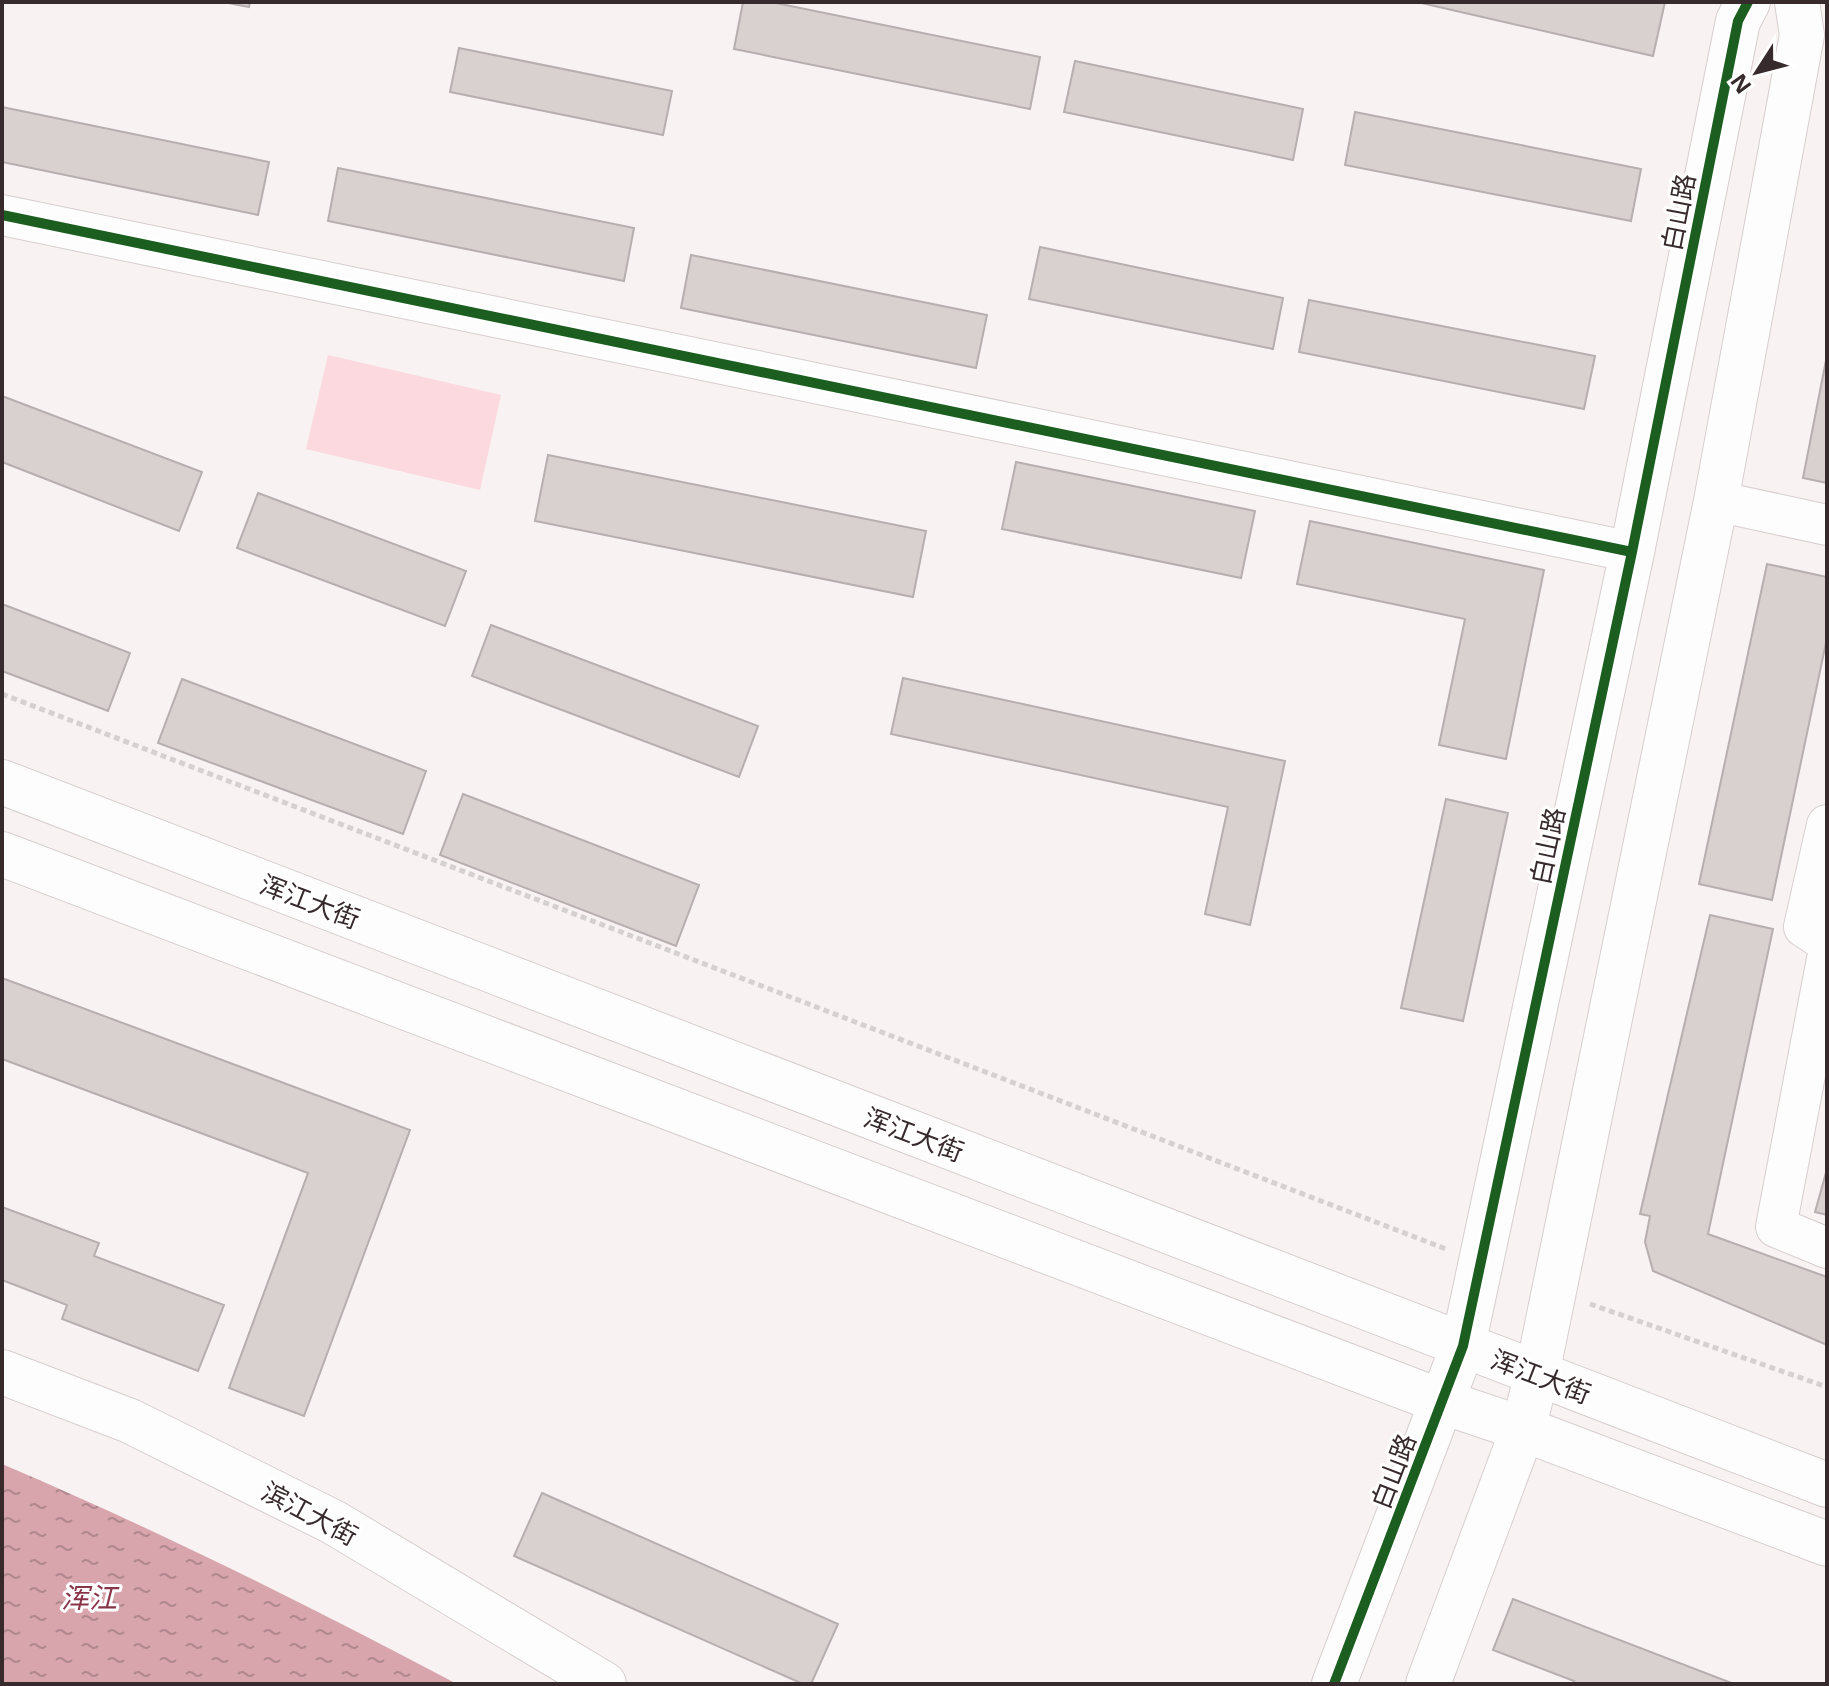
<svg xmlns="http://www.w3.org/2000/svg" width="1829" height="1686" font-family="'Open Sans','Noto Sans SC',sans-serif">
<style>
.garden{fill:#fcd9de}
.water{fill:url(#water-ripples)}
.building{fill:#d9d0d0;stroke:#b7aeaf;stroke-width:2}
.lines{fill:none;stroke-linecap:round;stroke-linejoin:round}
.street-casing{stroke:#d7cecf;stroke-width:42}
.secondary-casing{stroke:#d7cecf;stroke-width:46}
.primary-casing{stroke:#d7cecf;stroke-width:46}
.path{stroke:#d6d1d1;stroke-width:5;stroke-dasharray:6 4;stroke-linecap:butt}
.street{stroke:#fefdfd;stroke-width:40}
.secondary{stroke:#fefdfd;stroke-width:44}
.primary{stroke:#fefdfd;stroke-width:44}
.cycleway-casing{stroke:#fff;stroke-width:15}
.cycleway{stroke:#1b5e20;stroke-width:10}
.labels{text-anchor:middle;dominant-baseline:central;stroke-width:6;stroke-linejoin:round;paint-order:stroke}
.street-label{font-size:26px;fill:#362a2c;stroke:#fff}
.water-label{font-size:28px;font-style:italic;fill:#883348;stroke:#fff}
</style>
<defs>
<pattern id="water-ripples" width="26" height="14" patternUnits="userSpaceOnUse" patternTransform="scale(2)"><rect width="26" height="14" fill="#d8a5ad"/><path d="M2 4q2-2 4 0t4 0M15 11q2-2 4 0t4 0" fill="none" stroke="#b0878d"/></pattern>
</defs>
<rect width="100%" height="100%" fill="#f8f2f2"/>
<path class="garden" d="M 328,355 L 501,395 L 480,490 L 306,449 Z"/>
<path class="water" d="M 2,1464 C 157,1530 308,1605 457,1684 L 2,1684 Z"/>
<path class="building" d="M 223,2 L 250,2 L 249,7 Z
M 743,2 L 771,2 L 1040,57 L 1030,109 L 734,49 Z
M 1417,2 L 1665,2 L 1653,56 Z
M 459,48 L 672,91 L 663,135 L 450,92 Z
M 1075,61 L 1303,109 L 1293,160 L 1064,112 Z
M 2,107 L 269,162 L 258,215 L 2,162 Z
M 1355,112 L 1641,169 L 1631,221 L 1345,165 Z
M 338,168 L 634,228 L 624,281 L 328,221 Z
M 1040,247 L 1283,298 L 1273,349 L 1029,299 Z
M 691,255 L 987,315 L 976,368 L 681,308 Z
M 1309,300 L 1595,356 L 1584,409 L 1299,352 Z
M 1827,355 L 1827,483 L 1803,478 Z
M 2,396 L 202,472 L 179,531 L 2,462 Z
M 548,455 L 926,531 L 913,597 L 535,521 Z
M 1016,462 L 1255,511 L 1241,578 L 1002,529 Z
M 258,493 L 466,571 L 445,626 L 237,548 Z
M 1310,521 L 1544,570 L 1506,759 L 1439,745 L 1465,619 L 1297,584 Z
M 1767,564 L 1827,577 L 1827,638 L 1772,900 L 1699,884 Z
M 2,604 L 130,653 L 108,711 L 2,671 Z
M 491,625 L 758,726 L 739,777 L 472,676 Z
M 903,678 L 1285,761 L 1250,925 L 1205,914 L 1228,807 L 891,734 Z
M 182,679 L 426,771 L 403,834 L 158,743 Z
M 463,794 L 699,885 L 676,946 L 440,855 Z
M 1446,799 L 1508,813 L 1463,1021 L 1401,1008 Z
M 1710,915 L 1773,929 L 1708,1234 L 1827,1277 L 1827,1345 L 1653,1271 L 1645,1242 L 1650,1216 L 1640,1214 Z
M 2,978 L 410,1130 L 304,1416 L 229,1388 L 308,1173 L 2,1059 Z
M 1827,1169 L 1827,1215 L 1815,1212 Z
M 2,1207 L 99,1243 L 94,1256 L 224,1305 L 198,1371 L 62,1319 L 67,1305 L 2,1280 Z
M 542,1493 L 838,1624 L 811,1684 L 803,1684 L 514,1556 Z
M 1513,1599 L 1734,1684 L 1572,1684 L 1574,1681 L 1493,1650 Z"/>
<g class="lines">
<defs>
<path id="street" d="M 2,215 L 1632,552
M 1716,501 L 1827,525
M 1827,825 L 1804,927 L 1827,942
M 1827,959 L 1776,1227 L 1827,1248"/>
<path id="secondary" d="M 2,1372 L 130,1421 L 333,1522 L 604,1684
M 1334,1684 L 1463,1346 L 1632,552 L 1738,21 L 1748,2
M 1428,1684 L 1523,1429 L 1537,1374 L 1716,501 L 1802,35 L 1797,2"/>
<path id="primary" d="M 2,782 L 1827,1485
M 2,854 L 1443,1402 L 1523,1429 L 1827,1544"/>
</defs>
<use href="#street" class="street-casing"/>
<use href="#secondary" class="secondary-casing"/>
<use href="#primary" class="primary-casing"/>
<path class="path" d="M 2,694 L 1446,1249
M 1590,1304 L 1827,1387"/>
<use href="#street" class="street"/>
<use href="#secondary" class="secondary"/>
<use href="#primary" class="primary"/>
<defs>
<path id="cycleway" d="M 2,215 L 1632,552
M 1334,1684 L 1463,1346 L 1632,552 L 1738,21 L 1748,2"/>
</defs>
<use href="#cycleway" class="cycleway-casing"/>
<use href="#cycleway" class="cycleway"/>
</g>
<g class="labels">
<g class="street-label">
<text transform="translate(1678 212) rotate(-79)">白山路</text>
<text transform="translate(1547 846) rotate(-78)">白山路</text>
<text transform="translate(310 901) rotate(21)">浑江大街</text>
<text transform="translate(914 1134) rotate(21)">浑江大街</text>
<text transform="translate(1541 1376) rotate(21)">浑江大街</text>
<text transform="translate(1393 1471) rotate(-69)">白山路</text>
<text transform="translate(310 1513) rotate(28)">滨江大街</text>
</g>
<g class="water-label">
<text x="89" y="1597">浑江</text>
</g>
</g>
<rect width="1829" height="1686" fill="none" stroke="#362a2c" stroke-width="8"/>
<g transform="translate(1757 72) rotate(234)" stroke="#ffffff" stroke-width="6" paint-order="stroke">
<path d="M0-6L14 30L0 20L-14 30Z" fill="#362a2c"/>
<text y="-12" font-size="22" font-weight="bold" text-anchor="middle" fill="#362a2c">N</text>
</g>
</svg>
